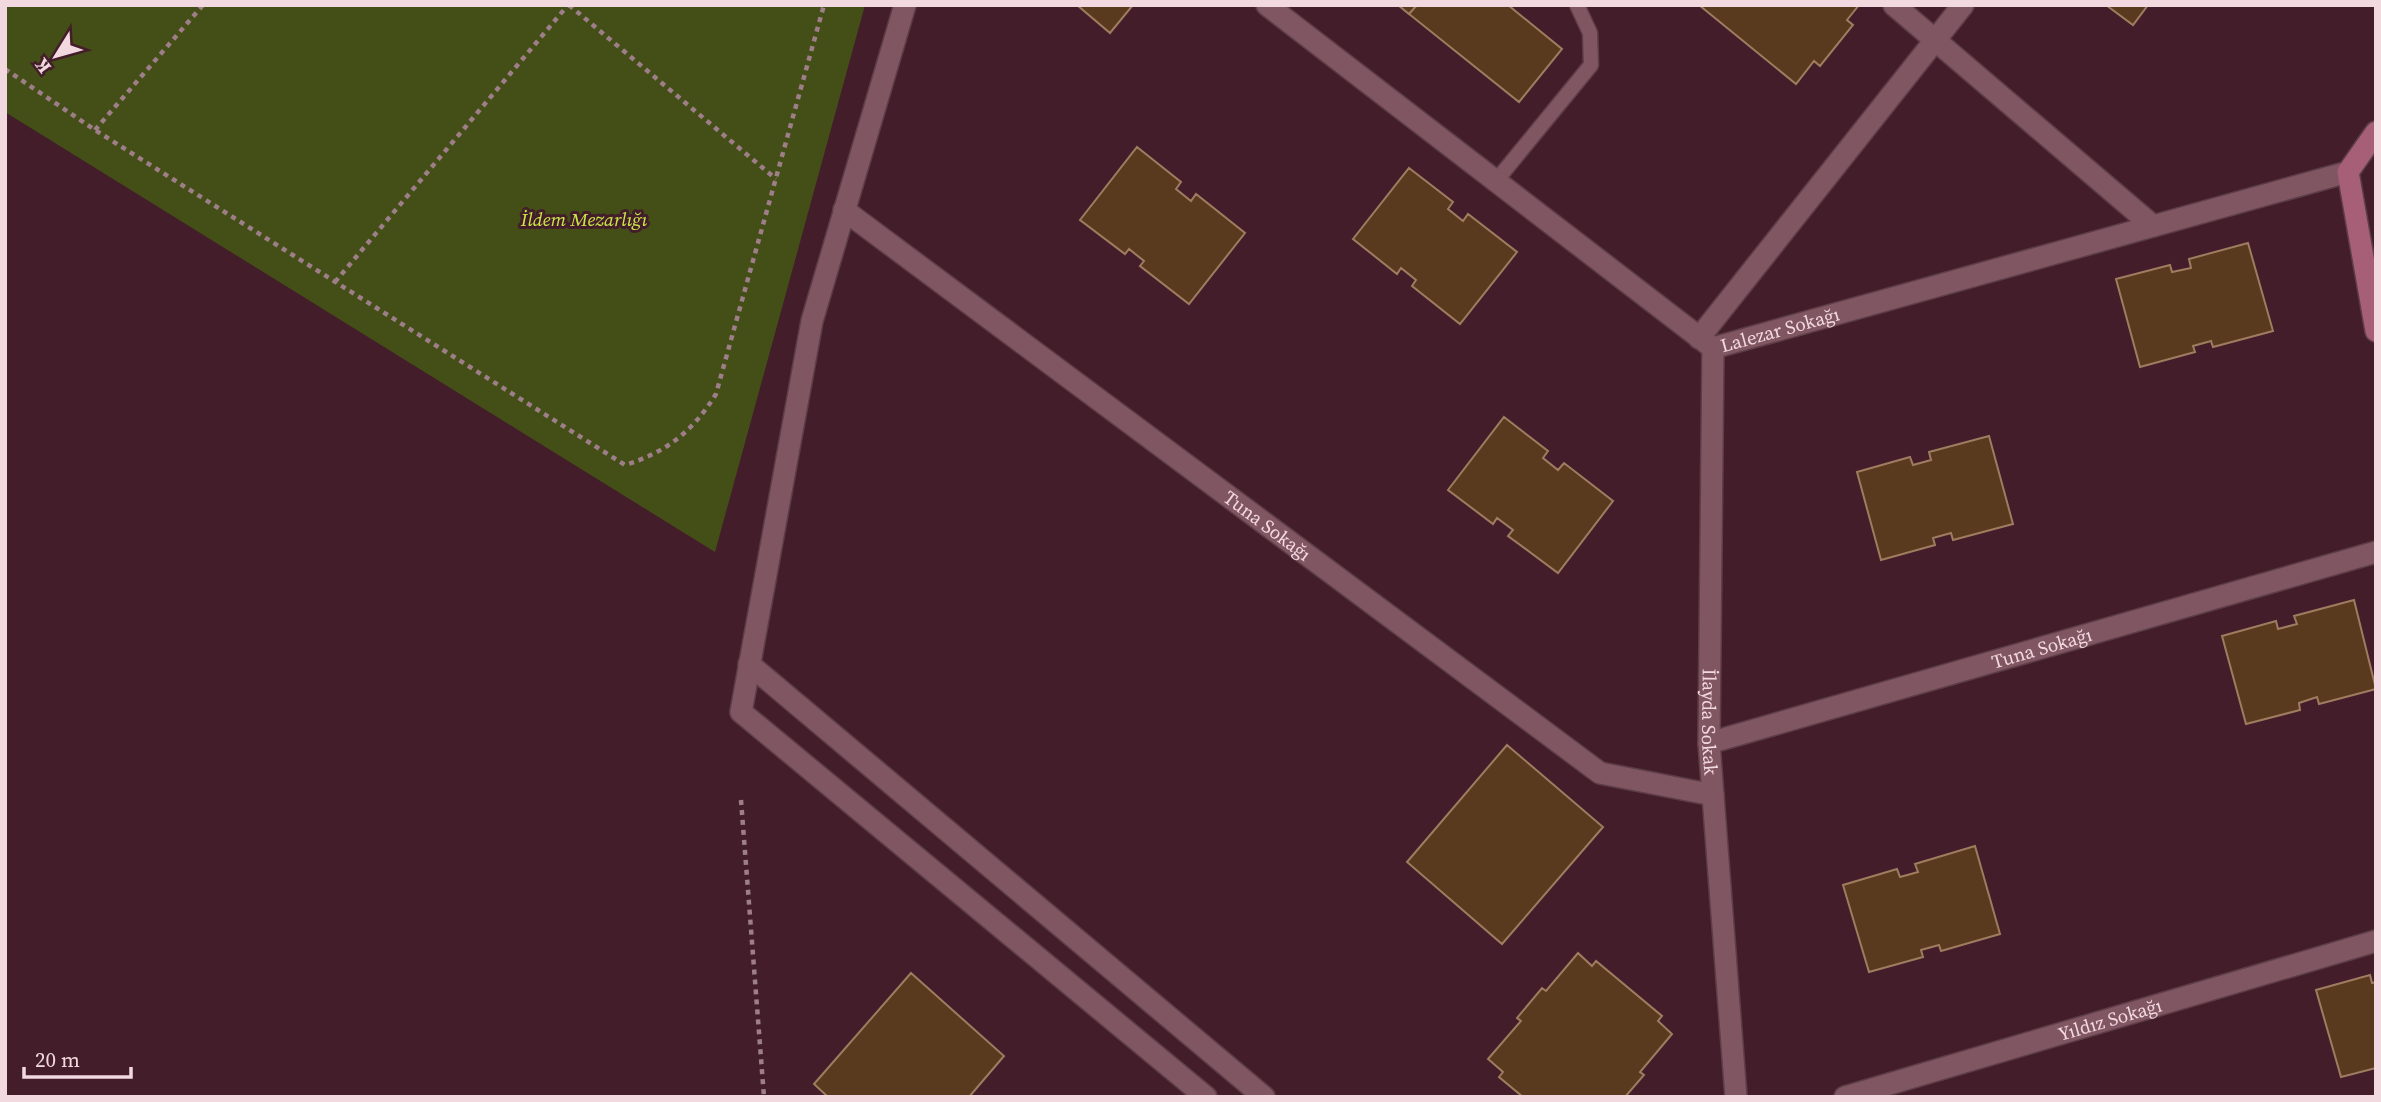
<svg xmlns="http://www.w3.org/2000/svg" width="2381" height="1102" font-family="'Source Serif 4',serif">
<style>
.green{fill:#444f17}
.building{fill:#5a3a1e;stroke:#9f7c60;stroke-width:2}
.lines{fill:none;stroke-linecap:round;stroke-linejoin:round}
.lane-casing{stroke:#5d3d48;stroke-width:17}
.street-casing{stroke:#5d3d48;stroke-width:24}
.secondary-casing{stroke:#5d3d48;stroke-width:24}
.path{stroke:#9e7e88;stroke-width:4.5;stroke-dasharray:5 5;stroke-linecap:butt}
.lane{stroke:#805663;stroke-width:14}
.street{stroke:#805663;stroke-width:21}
.secondary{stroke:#a65f77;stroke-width:21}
.labels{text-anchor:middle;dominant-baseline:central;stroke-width:6;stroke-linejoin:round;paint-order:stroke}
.park-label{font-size:19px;font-style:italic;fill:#cae947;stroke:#431e2a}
.street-label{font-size:19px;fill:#f2d8df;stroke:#431e2a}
</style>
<rect width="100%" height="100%" fill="#431e2a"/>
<path class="green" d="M 5,5 L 865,5 L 715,552 L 5,112 Z"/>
<path class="building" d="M 1077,5 L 1133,5 L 1110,33 Z
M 1398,5 L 1417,5 L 1409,14 Z
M 1417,5 L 1508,5 L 1562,49 L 1519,102 L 1409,14 Z
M 1699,5 L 1859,5 L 1847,20 L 1853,25 L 1820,66 L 1814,61 L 1796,84 Z
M 2106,5 L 2148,5 L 2133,25 Z
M 1137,147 L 1181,182 L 1176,189 L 1191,201 L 1196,194 L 1245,233 L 1189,304 L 1140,266 L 1144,261 L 1129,249 L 1125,254 L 1080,220 Z
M 1409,168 L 1453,202 L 1448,209 L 1463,221 L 1468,214 L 1517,252 L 1460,324 L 1412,286 L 1416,280 L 1401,268 L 1397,274 L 1353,239 Z
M 2248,243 L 2273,331 L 2213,347 L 2211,341 L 2193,346 L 2195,352 L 2140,367 L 2116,279 L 2170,265 L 2172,272 L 2191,268 L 2189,259 Z
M 1504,417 L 1548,451 L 1543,458 L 1558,470 L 1564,463 L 1613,501 L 1558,573 L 1508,536 L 1513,530 L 1497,518 L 1493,524 L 1448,490 Z
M 1989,436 L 2013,524 L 1953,540 L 1951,533 L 1933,538 L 1935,545 L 1881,560 L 1857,472 L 1910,457 L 1913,465 L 1931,460 L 1929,452 Z
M 2354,600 L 2376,689 L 2319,704 L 2317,697 L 2299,703 L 2300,710 L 2246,724 L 2222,636 L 2276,621 L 2278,629 L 2297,624 L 2294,616 Z
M 1507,745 L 1603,827 L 1502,944 L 1407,862 Z
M 1975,846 L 2000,934 L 1941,951 L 1939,945 L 1921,950 L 1923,957 L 1869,972 L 1843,885 L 1897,869 L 1900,877 L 1918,872 L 1915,864 Z
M 1578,953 L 1592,966 L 1596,961 L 1662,1016 L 1658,1021 L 1672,1034 L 1640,1072 L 1644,1075 L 1625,1097 L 1523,1097 L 1499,1077 L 1503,1072 L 1488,1059 L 1521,1021 L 1517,1018 L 1542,988 L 1546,991 Z
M 911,973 L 1004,1056 L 969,1097 L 828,1097 L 814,1084 Z
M 2370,975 L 2372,983 L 2376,982 L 2376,1068 L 2341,1077 L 2316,990 Z"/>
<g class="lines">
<defs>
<path id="lane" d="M 1496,181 L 1591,65 L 1590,33 L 1577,5"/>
<g id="street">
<path d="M 905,5 L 812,321 L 741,712 L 1206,1097"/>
<path id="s1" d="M 1267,5 L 1713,348 L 2348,172"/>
<path d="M 1894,5 L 2153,226"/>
<path id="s2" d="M 844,210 L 1600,773 L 1713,795"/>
<path d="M 1699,338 L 1963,5"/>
<path id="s3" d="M 1713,348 L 1709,743 L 1736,1097"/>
<path d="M 749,664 L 1264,1097"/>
<path id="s4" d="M 1709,743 L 2376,552"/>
<path id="s5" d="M 1845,1097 L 2376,941"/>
</g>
<path id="secondary" d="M 2376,132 L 2348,172 L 2376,331"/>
</defs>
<use href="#lane" class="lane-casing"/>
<use href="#street" class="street-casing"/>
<use href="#secondary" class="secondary-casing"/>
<path class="path" d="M 569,5 L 776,179
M 5,69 L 95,130 L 625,465 C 667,452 693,431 716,394 L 824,5
M 95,130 L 203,5
M 335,282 L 568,5
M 741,800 L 764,1097"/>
<use href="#lane" class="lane"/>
<use href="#street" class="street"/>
<use href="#secondary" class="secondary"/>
</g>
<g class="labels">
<g class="park-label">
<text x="584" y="219">İldem Mezarlığı</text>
</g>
<g class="street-label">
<text stroke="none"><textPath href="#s1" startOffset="632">Lalezar Sokağı</textPath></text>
<text stroke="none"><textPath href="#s2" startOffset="528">Tuna Sokağı</textPath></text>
<text stroke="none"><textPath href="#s4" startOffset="346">Tuna Sokağı</textPath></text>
<text stroke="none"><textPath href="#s3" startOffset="374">İlayda Sokak</textPath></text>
<text stroke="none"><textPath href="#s5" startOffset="276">Yıldız Sokağı</textPath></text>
</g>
</g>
<rect width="2381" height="1102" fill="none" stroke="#f2d8df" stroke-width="14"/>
<g transform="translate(56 56) rotate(233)" stroke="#431e2a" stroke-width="5" paint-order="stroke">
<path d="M0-5L12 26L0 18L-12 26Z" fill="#f2d8df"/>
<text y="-10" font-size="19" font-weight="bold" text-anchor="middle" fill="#f2d8df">K</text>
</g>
<path d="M24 1067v10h107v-10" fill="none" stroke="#f2d8df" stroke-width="3.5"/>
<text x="35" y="1067" font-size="21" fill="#f2d8df" stroke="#431e2a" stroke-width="5" paint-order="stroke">20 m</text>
</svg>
